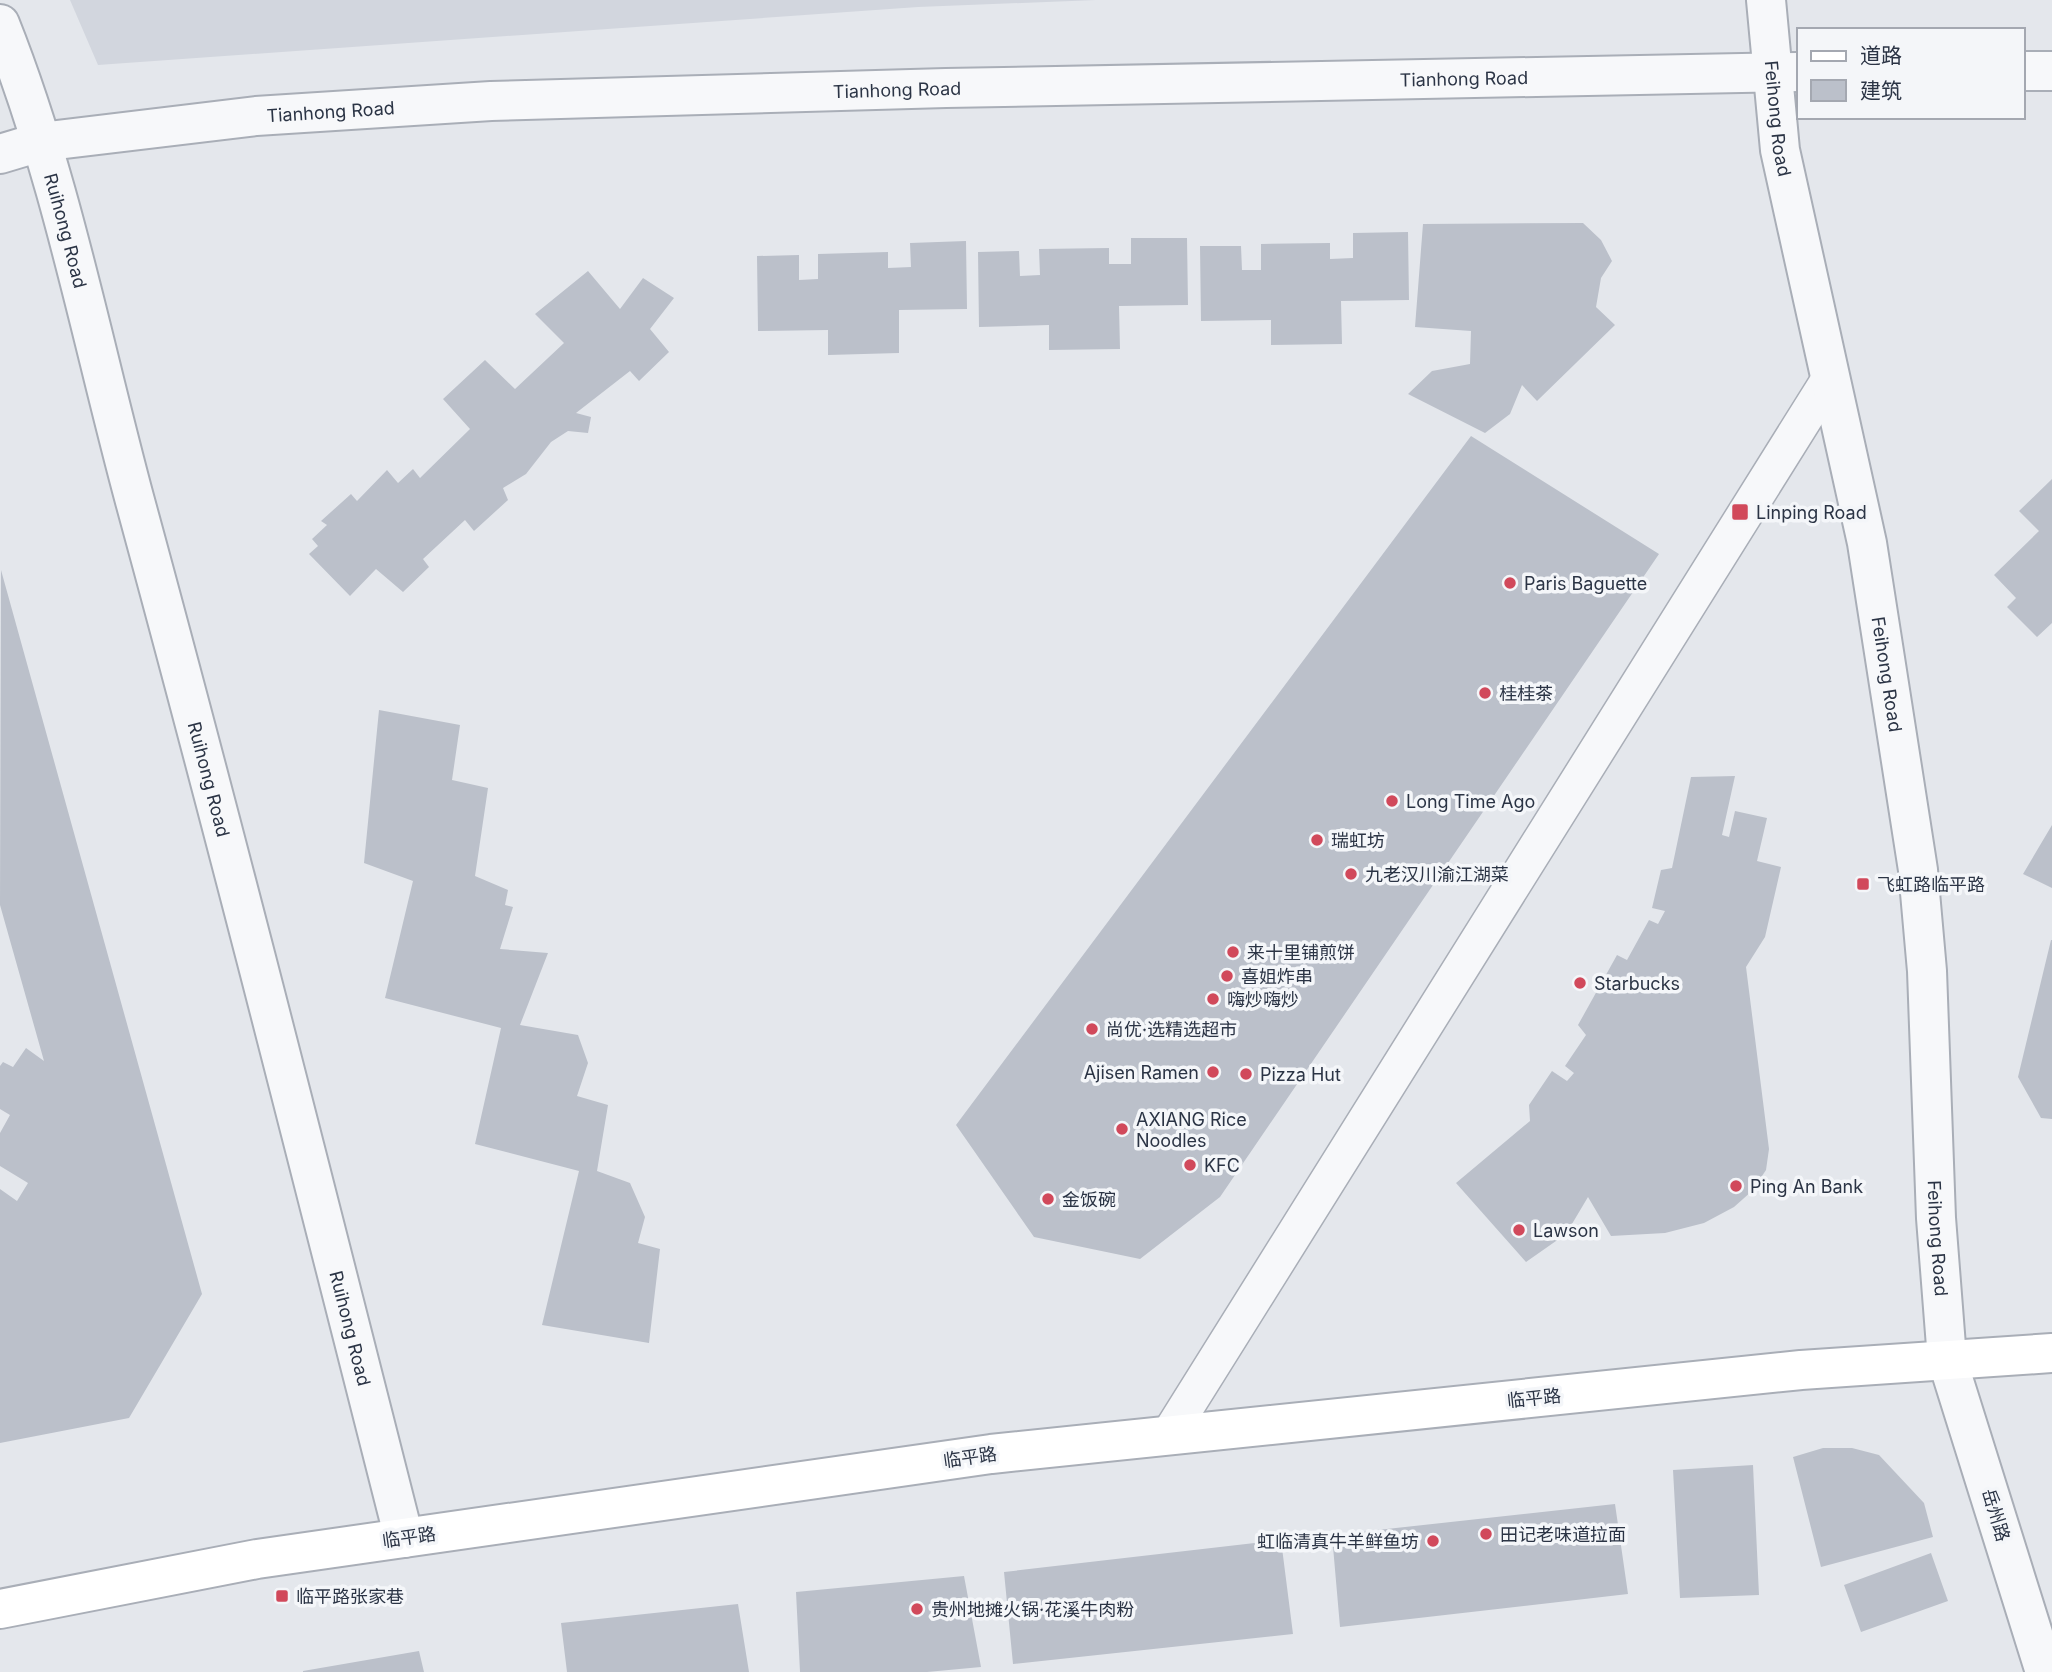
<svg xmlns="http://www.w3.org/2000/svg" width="2052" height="1672" font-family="Inter,'Noto Sans SC',sans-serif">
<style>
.built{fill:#d2d6de}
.building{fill:#bbc0ca}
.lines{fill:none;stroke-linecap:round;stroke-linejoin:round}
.pedestrian-casing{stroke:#a9aeb7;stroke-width:38}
.minor-casing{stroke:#a9aeb7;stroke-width:42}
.tertiary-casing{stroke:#a9aeb7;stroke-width:42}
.secondary-casing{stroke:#a9aeb7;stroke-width:42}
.pedestrian{stroke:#f7f8fa;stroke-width:35}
.minor{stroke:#f7f8fa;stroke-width:38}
.tertiary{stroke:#f7f8fa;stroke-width:38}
.secondary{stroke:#fff;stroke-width:38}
.poi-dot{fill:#d1495b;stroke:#f4f6f9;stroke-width:2.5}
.labels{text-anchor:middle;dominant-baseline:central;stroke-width:7;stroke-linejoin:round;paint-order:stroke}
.street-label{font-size:18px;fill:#2b3445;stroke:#f4f6f9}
.poi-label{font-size:18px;fill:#2b3445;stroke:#f4f6f9;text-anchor:start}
</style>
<rect width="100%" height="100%" fill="#e4e7ec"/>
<path class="built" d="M 70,0 L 1096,0 L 918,7 L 98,65 Z"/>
<path class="building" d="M 1583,223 L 1601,240 L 1612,261 L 1601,278 L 1596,307 L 1615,325 L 1537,401 L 1522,385 L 1510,414 L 1485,433 L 1408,394 L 1432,371 L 1470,364 L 1471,331 L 1415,327 L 1423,224 Z
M 1408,232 L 1409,300 L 1341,301 L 1342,344 L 1271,345 L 1271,320 L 1201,321 L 1200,246 L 1241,246 L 1242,270 L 1261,270 L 1261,244 L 1330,243 L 1330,259 L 1353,258 L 1353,233 Z
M 1131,238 L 1187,238 L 1188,305 L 1119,306 L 1120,349 L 1049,350 L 1049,325 L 979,327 L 978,252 L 1019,251 L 1020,276 L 1040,275 L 1039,249 L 1109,248 L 1109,264 L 1131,264 Z
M 966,241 L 967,309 L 899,310 L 899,353 L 828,355 L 828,330 L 758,331 L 757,256 L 799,255 L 799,280 L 818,279 L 818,254 L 888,252 L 888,268 L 911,267 L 910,243 Z
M 588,271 L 620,309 L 643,278 L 674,298 L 650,329 L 669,352 L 639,381 L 630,371 L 576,413 L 591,417 L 588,433 L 568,431 L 551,442 L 526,474 L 503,488 L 508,500 L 474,531 L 465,520 L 423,559 L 429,567 L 403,592 L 376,569 L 350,596 L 309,554 L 318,546 L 312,539 L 327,525 L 321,521 L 351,494 L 357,501 L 387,470 L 398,483 L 413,469 L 420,478 L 470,429 L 443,399 L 485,360 L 515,389 L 564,343 L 535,314 Z
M 1471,436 L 1659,554 L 1220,1197 L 1140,1259 L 1034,1237 L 956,1125 Z
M 2052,479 L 2052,623 L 2037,637 L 2007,607 L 2016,598 L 1994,575 L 2039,531 L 2019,511 Z
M 1,570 L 202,1294 L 129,1418 L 0,1443 L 0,1189 L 17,1201 L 28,1183 L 0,1166 L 0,1133 L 10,1115 L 0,1109 L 0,1066 L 3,1062 L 13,1067 L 26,1048 L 44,1061 L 0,905 Z
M 379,710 L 460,725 L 452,780 L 488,788 L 475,876 L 508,890 L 505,905 L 513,907 L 500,949 L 548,953 L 520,1025 L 578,1035 L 588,1063 L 577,1096 L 608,1105 L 597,1171 L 630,1183 L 645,1217 L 638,1243 L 660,1249 L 649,1343 L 542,1325 L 579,1171 L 475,1144 L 501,1028 L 385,998 L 413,881 L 364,863 Z
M 1735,776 L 1722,835 L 1729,837 L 1735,811 L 1767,818 L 1757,861 L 1781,867 L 1765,937 L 1746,967 L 1769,1149 L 1766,1170 L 1752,1191 L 1734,1207 L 1704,1223 L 1665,1233 L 1611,1236 L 1588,1197 L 1566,1234 L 1526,1262 L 1456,1183 L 1530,1121 L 1529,1105 L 1552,1071 L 1567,1081 L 1574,1073 L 1565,1066 L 1586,1035 L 1578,1025 L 1617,955 L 1627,960 L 1649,920 L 1658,924 L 1665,911 L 1652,908 L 1661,870 L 1672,868 L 1691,777 Z
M 2052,825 L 2052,888 L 2023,874 Z
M 2051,940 L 2052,940 L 2052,1119 L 2041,1118 L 2018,1077 Z
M 1823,1448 L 1852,1448 L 1879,1455 L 1924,1503 L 1933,1537 L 1821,1567 L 1793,1457 Z
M 1753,1465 L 1759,1595 L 1680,1598 L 1673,1470 Z
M 1615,1504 L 1628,1594 L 1340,1627 L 1332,1535 Z
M 1281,1540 L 1293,1634 L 1013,1664 L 1004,1572 Z
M 1931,1553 L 1948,1601 L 1861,1632 L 1844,1585 Z
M 964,1576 L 981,1667 L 927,1672 L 800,1672 L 796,1592 Z
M 738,1604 L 749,1672 L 567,1672 L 561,1623 Z
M 419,1651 L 424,1672 L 303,1672 L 303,1671 Z"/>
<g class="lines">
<defs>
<path id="pedestrian" d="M 1168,1436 L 1830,378"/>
<g id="minor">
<path id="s1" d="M 1766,0 L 1780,150 L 1867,543 L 1918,870 L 1927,971 L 1936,1218 L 1947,1359"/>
<path id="s2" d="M 0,24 C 61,177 92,342 135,501 C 229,846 316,1192 404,1538"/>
<path d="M 2022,71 L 2052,71"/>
<path id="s3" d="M 0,154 L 40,142 L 256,116 L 491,101 L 946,88 L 1798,72"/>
</g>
<path id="tertiary" d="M 1947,1359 L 2045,1672"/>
<path id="secondary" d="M 0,1609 L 257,1559 L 991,1454 L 1801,1370 L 2052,1353"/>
</defs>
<use href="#pedestrian" class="pedestrian-casing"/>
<use href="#minor" class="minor-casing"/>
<use href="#tertiary" class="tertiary-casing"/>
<use href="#secondary" class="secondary-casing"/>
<use href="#pedestrian" class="pedestrian"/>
<use href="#minor" class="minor"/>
<use href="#tertiary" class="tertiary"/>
<use href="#secondary" class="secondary"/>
</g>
<g class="poi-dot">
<rect x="1731" y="503" width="18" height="18" rx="3.5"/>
<circle cx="1510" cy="583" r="7"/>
<circle cx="1485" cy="693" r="7"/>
<circle cx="1392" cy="801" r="7"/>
<circle cx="1317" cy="840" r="7"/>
<circle cx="1351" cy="874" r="7"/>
<rect x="1856" y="877" width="14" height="14" rx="3.5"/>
<circle cx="1233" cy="952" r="7"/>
<circle cx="1227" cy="976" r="7"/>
<circle cx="1580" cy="983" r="7"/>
<circle cx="1213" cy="999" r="7"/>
<circle cx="1092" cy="1029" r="7"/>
<circle cx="1213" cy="1072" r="7"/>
<circle cx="1246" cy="1074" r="7"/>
<circle cx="1122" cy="1129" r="7"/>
<circle cx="1190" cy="1165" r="7"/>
<circle cx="1736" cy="1186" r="7"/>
<circle cx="1048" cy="1199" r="7"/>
<circle cx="1519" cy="1230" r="7"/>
<circle cx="1486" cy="1534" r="7"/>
<circle cx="1433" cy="1541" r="7"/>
<rect x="275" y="1589" width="14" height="14" rx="3.5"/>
<circle cx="917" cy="1609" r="7"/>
</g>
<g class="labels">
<g class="street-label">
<text stroke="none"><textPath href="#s3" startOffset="1468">Tianhong Road</textPath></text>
<text stroke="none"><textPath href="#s3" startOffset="901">Tianhong Road</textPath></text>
<text stroke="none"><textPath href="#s3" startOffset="334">Tianhong Road</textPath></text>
<text stroke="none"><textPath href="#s1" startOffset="119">Feihong Road</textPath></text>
<text stroke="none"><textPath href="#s2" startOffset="217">Ruihong Road</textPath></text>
<text stroke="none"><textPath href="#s1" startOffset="686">Feihong Road</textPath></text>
<text stroke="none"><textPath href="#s2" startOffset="784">Ruihong Road</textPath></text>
<text stroke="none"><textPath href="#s1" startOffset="1253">Feihong Road</textPath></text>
<text stroke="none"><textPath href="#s2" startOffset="1351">Ruihong Road</textPath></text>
<text transform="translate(1534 1398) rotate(-6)">临平路</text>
<text transform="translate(970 1457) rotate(-8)">临平路</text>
<text transform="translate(1996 1515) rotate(73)">岳州路</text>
<text transform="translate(409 1537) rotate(-8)">临平路</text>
</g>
<g class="poi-label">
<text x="1756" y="512">Linping Road</text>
<text x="1524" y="583">Paris Baguette</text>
<text x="1499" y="693">桂桂茶</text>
<text x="1406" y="801">Long Time Ago</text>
<text x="1331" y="840">瑞虹坊</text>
<text x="1365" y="874">九老汉川渝江湖菜</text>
<text x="1877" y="884">飞虹路临平路</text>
<text x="1247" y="952">来十里铺煎饼</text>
<text x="1241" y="976">喜姐炸串</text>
<text x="1594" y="983">Starbucks</text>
<text x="1227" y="999">嗨炒嗨炒</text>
<text x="1106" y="1029">尚优·选精选超市</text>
<text x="1199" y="1072" text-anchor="end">Ajisen Ramen</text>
<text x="1260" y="1074">Pizza Hut</text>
<text x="1136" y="1119">AXIANG Rice<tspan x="1136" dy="21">Noodles</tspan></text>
<text x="1204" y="1165">KFC</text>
<text x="1750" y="1186">Ping An Bank</text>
<text x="1062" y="1199">金饭碗</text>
<text x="1533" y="1230">Lawson</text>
<text x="1500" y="1534">田记老味道拉面</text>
<text x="1419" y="1541" text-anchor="end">虹临清真牛羊鲜鱼坊</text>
<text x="296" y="1596">临平路张家巷</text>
<text x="931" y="1609">贵州地摊火锅·花溪牛肉粉</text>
</g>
</g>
<rect x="1797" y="28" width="228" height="91" fill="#f4f6f9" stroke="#a4a8b1" stroke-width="2"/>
<rect x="1811" y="51" width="35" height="10" fill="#ffffff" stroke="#a4a8b1" stroke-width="2"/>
<text x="1860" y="63" font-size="21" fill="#2b3445">道路</text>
<rect x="1811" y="80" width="35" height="21" fill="#bbc0ca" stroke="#a4a8b1" stroke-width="2"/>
<text x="1860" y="98" font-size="21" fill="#2b3445">建筑</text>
</svg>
